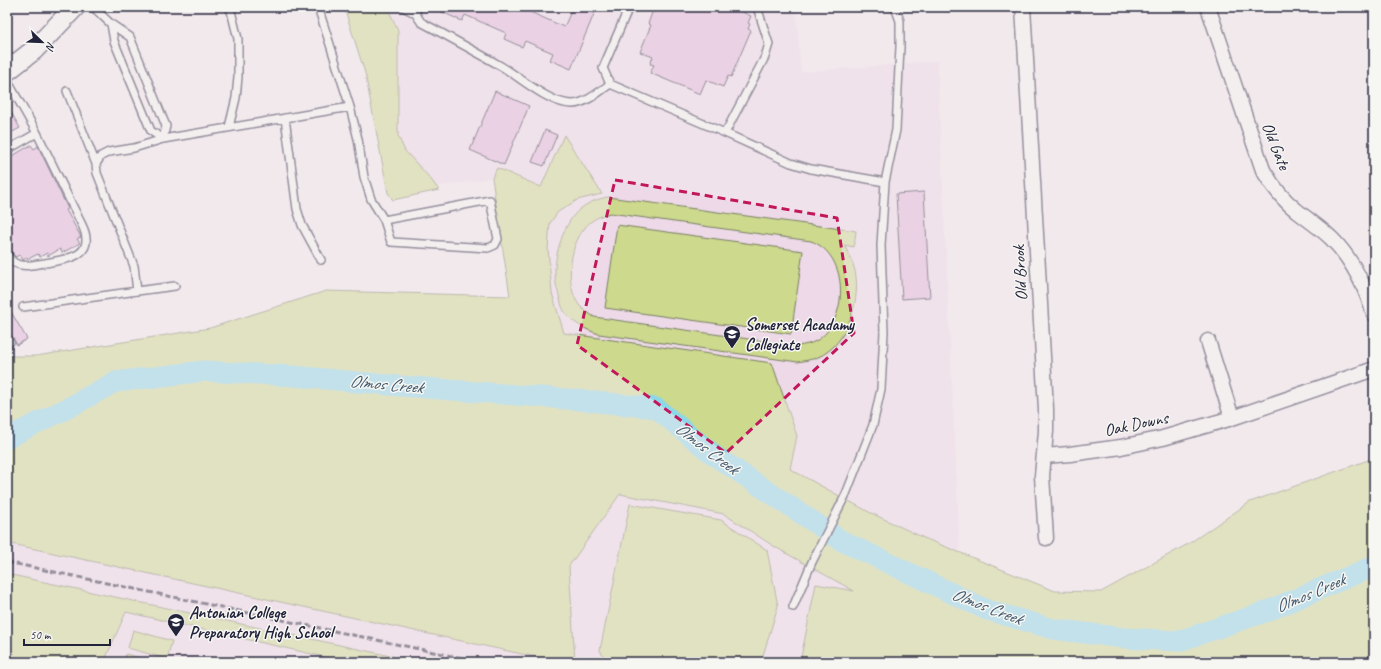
<svg xmlns="http://www.w3.org/2000/svg" width="1381" height="669" font-family="Caveat,sans-serif">
<style>
.built{fill:#edd9e7}
.green{fill:#cdd98d;stroke:#787e64;fill-rule:evenodd}
.lines{fill:none;stroke-linecap:round;stroke-linejoin:round}
.river{stroke:#8ad8e8;stroke-width:21}
.building{fill:#e0b4d8;stroke:#22223b}
.service-casing{stroke:#22223b;stroke-width:10}
.minor-casing{stroke:#22223b;stroke-width:17}
.secondary-casing{stroke:#22223b;stroke-width:22}
.service{stroke:#f6f6f2;stroke-width:7}
.minor{stroke:#f6f6f2;stroke-width:14}
.secondary{stroke:#f6f6f2;stroke-width:19}
.rail{stroke:#22223b;stroke-width:3;stroke-dasharray:6 3;stroke-linecap:butt}
.marked{fill:none;stroke:#c2185b;stroke-width:3;stroke-dasharray:8 5;stroke-linejoin:round}
.labels{text-anchor:middle;dominant-baseline:central;stroke-width:3;stroke-linejoin:round;paint-order:stroke}
.street-label{font-size:17px;fill:#22223b;stroke:#f6f6f2}
.poi-label{font-size:17px;font-weight:bold;fill:#22223b;stroke:#f6f6f2;text-anchor:start}
.water-label{font-size:18px;font-style:italic;fill:#41596f;stroke:#f6f6f2}
</style>
<rect width="100%" height="100%" fill="#f2e9ed"/>
<filter id="ink" filterUnits="userSpaceOnUse"><feTurbulence type="fractalNoise" baseFrequency=".025" numOctaves="2"/><feDisplacementMap in="SourceGraphic" scale="8" xChannelSelector="R" yChannelSelector="G"/><feConvolveMatrix kernelMatrix="1 2 1 2 8 2 1 2 1" color-interpolation-filters="sRGB"/></filter>
<g filter="url(#ink)">
<path class="built" d="M 368,7 L 796,7 L 801,72 L 937,61 L 965,662 L 419,662 L 7,574 L 7,543 L 531,656 L 510,296 L 492,178 L 403,192 Z
M 126,612 L 347,662 L 104,662 Z"/>
<path class="green" d="M 344,7 L 387,7 L 398,30 L 398,136 L 405,151 L 429,177 L 439,190 L 393,200 L 388,193 L 365,73 Z
M 564,135 L 602,194 L 577,200 L 558,212 L 550,223 L 548,249 L 552,293 L 564,333 L 772,363 L 797,436 L 790,469 L 869,512 L 924,538 L 1055,591 L 1101,592 L 1188,544 L 1250,502 L 1374,458 L 1374,656 L 1356,662 L 800,662 L 816,584 L 854,591 L 775,547 L 724,514 L 620,494 L 569,566 L 575,662 L 566,662 L 531,656 L 7,543 L 7,356 L 36,356 L 210,328 L 326,291 L 510,296 L 492,178 L 497,168 L 541,187 Z
M 608,197 L 856,231 L 854,247 L 844,245 C 849,254 853,262 855,271 C 861,297 849,337 827,352 C 818,359 808,360 798,362 L 599,334 C 586,330 572,323 564,311 C 562,308 561,303 560,299 C 558,292 555,283 555,275 C 554,255 564,222 580,209 C 589,202 597,199 608,197 ZM 610,213 L 811,241 C 850,255 849,322 816,341 C 810,344 804,345 798,346 L 594,317 C 589,313 583,310 579,305 C 565,286 569,247 584,229 C 590,220 600,216 610,213 Z
M 617,225 L 803,251 L 791,334 L 605,308 Z
M 630,504 L 721,520 L 767,550 L 778,606 L 761,662 L 606,662 L 600,650 Z
M 7,574 L 419,662 L 347,662 L 126,612 L 104,662 L 7,662 Z
M 133,630 L 172,641 L 167,659 L 128,648 Z
M 126,654 L 155,662 L 124,662 Z"/>
<g class="lines">
<path class="river" d="M 7,438 L 68,408 L 115,382 L 204,371 L 293,376 L 400,386 L 579,400 L 656,408 L 715,456 L 842,541 L 987,610 L 1053,629 L 1124,638 L 1179,641 L 1265,612 L 1374,566"/>
</g>
<path class="building" d="M 431,7 L 519,7 L 564,27 L 573,7 L 597,7 L 571,69 L 550,60 L 553,53 L 525,41 L 522,47 L 504,39 L 506,33 L 465,15 L 462,21 Z
M 654,7 L 739,7 L 738,10 L 751,16 L 748,23 L 750,24 L 748,29 L 751,30 L 731,77 L 728,76 L 723,87 L 706,80 L 700,94 L 650,73 L 654,65 L 650,64 L 653,57 L 640,52 L 651,25 L 648,24 Z
M 495,91 L 529,106 L 504,165 L 470,150 Z
M 7,105 L 20,128 L 7,135 Z
M 545,130 L 557,135 L 544,166 L 532,162 Z
M 31,145 L 34,149 L 38,146 L 68,209 L 66,210 L 81,237 L 77,239 L 80,243 L 62,253 L 60,249 L 48,256 L 47,253 L 40,257 L 38,254 L 28,259 L 27,257 L 23,260 L 20,255 L 15,257 L 7,243 L 7,159 Z
M 924,192 L 930,297 L 902,299 L 896,194 Z
M 7,305 L 27,339 L 17,345 L 7,327 Z"/>
<g class="lines">
<defs>
<path id="service" d="M 93,7 L 111,24 L 130,37 L 166,126 L 163,139
M 403,7 L 415,13
M 418,7 L 415,13 L 421,22 C 447,36 473,50 499,65 C 519,76 549,104 572,104 C 585,104 599,92 610,84 L 725,133 L 791,163 L 811,169 L 885,182 L 881,245 L 884,332 L 881,389 L 873,425 L 846,494 L 812,562 L 793,607
M 111,24 L 114,41 L 151,131 L 163,139
M 7,80 L 37,133 L 82,225 C 97,256 69,259 45,263 C 36,264 24,268 15,263 C 11,261 9,257 7,254
M 610,84 L 603,68 L 629,7
M 67,91 L 96,164
M 350,107 L 358,139 L 364,177 L 371,199 L 384,220 L 490,200 L 498,239 L 495,245 L 488,248 L 391,242 L 384,220
M 285,118 L 297,209 L 302,225 L 321,260
M 229,127 L 236,98 L 238,77 L 238,39 L 230,7
M 725,133 L 765,57 L 769,44 L 757,7
M 7,150 L 37,133
M 885,182 L 896,130 L 900,47 L 900,21 L 895,7
M 137,291 L 175,286
M 23,307 L 137,291 L 134,266 L 97,173 L 96,164 L 101,156 L 109,152 L 134,148 L 163,139 L 350,107 L 318,7
M 7,337 L 10,342 L 7,344"/>
<path id="minor" d="M 1023,7 L 1046,409 L 1046,431 L 1042,476 L 1046,538
M 1208,7 L 1263,170 C 1272,185 1282,199 1296,210 C 1308,220 1321,228 1332,239 C 1353,260 1365,286 1374,314
M 1208,341 L 1232,418
M 1044,456 L 1070,454 L 1121,447 L 1163,438 L 1232,418 L 1374,369"/>
<path id="secondary" d="M 7,71 L 34,50 L 75,7"/>
</defs>
<use href="#service" class="service-casing"/>
<use href="#minor" class="minor-casing"/>
<use href="#secondary" class="secondary-casing"/>
<use href="#service" class="service"/>
<use href="#minor" class="minor"/>
<use href="#secondary" class="secondary"/>
<path class="rail" d="M 7,562 L 481,662"/>
</g>
</g>
<path d="M0 0H1381V669H0ZM 615,180 L 837,218 L 854,333 L 726,453 L 577,345 Z" fill="#f2e9ed" fill-opacity=".55" fill-rule="evenodd"/>
<path class="marked" d="M 615,180 L 837,218 L 854,333 L 726,453 L 577,345 Z"/>
<defs>
<symbol id="school-pin" viewBox="-11 -11 22 30"><path d="M0 17L-7.5 6A9.5 9.5 0 1 1 7.5 6Z" fill="#22223b" stroke="#f6f6f2"/><path d="M0-5L7-2L0 1L-7-2ZM-4 1L0 2.5L4 1V4Q0 6-4 4Z" fill="#fff"/></symbol>
</defs>
<g fill-rule="evenodd">
<use href="#school-pin" x="722" y="324" width="20" height="27"/>
<use href="#school-pin" x="166" y="612" width="20" height="27"/>
</g>
<g class="labels">
<g class="street-label">
<text transform="translate(1276 146) rotate(68)">Old Gate</text>
<text transform="translate(1020 273) rotate(-93)">Old Brook</text>
<text transform="translate(1136 424) rotate(-12)">Oak Downs</text>
</g>
<g class="poi-label">
<text x="745" y="324">Somerset Acadamy<tspan x="745" dy="20">Collegiate</tspan></text>
<text x="189" y="612">Antonian College<tspan x="189" dy="20">Preparatory High School</tspan></text>
</g>
<g class="water-label">
<text transform="translate(386 384) rotate(5)">Olmos Creek</text>
<text transform="translate(707 448) rotate(37)">Olmos Creek</text>
<text transform="translate(1310 593) rotate(-23)">Olmos Creek</text>
<text transform="translate(987 606) rotate(21)">Olmos Creek</text>
</g>
</g>
<rect width="1381" height="669" fill="none" stroke="#f6f6f2" stroke-width="24"/>
<rect x="12" y="12" width="1357" height="645" fill="none" stroke="#22223b" stroke-width="1.5" filter="url(#ink)"/>
<g transform="translate(42 42) rotate(113)" stroke="#f6f6f2" stroke-width="3" paint-order="stroke">
<path d="M0-3L7 15L0 10L-7 15Z" fill="#22223b"/>
<text y="-6" font-size="11" font-weight="bold" text-anchor="middle" fill="#22223b">N</text>
</g>
<path d="M24 639v6h86v-6" fill="none" stroke="#22223b" stroke-width="2"/>
<text x="30" y="639" font-size="12" fill="#22223b" stroke="#f6f6f2" stroke-width="3" paint-order="stroke">50 m</text>
</svg>
